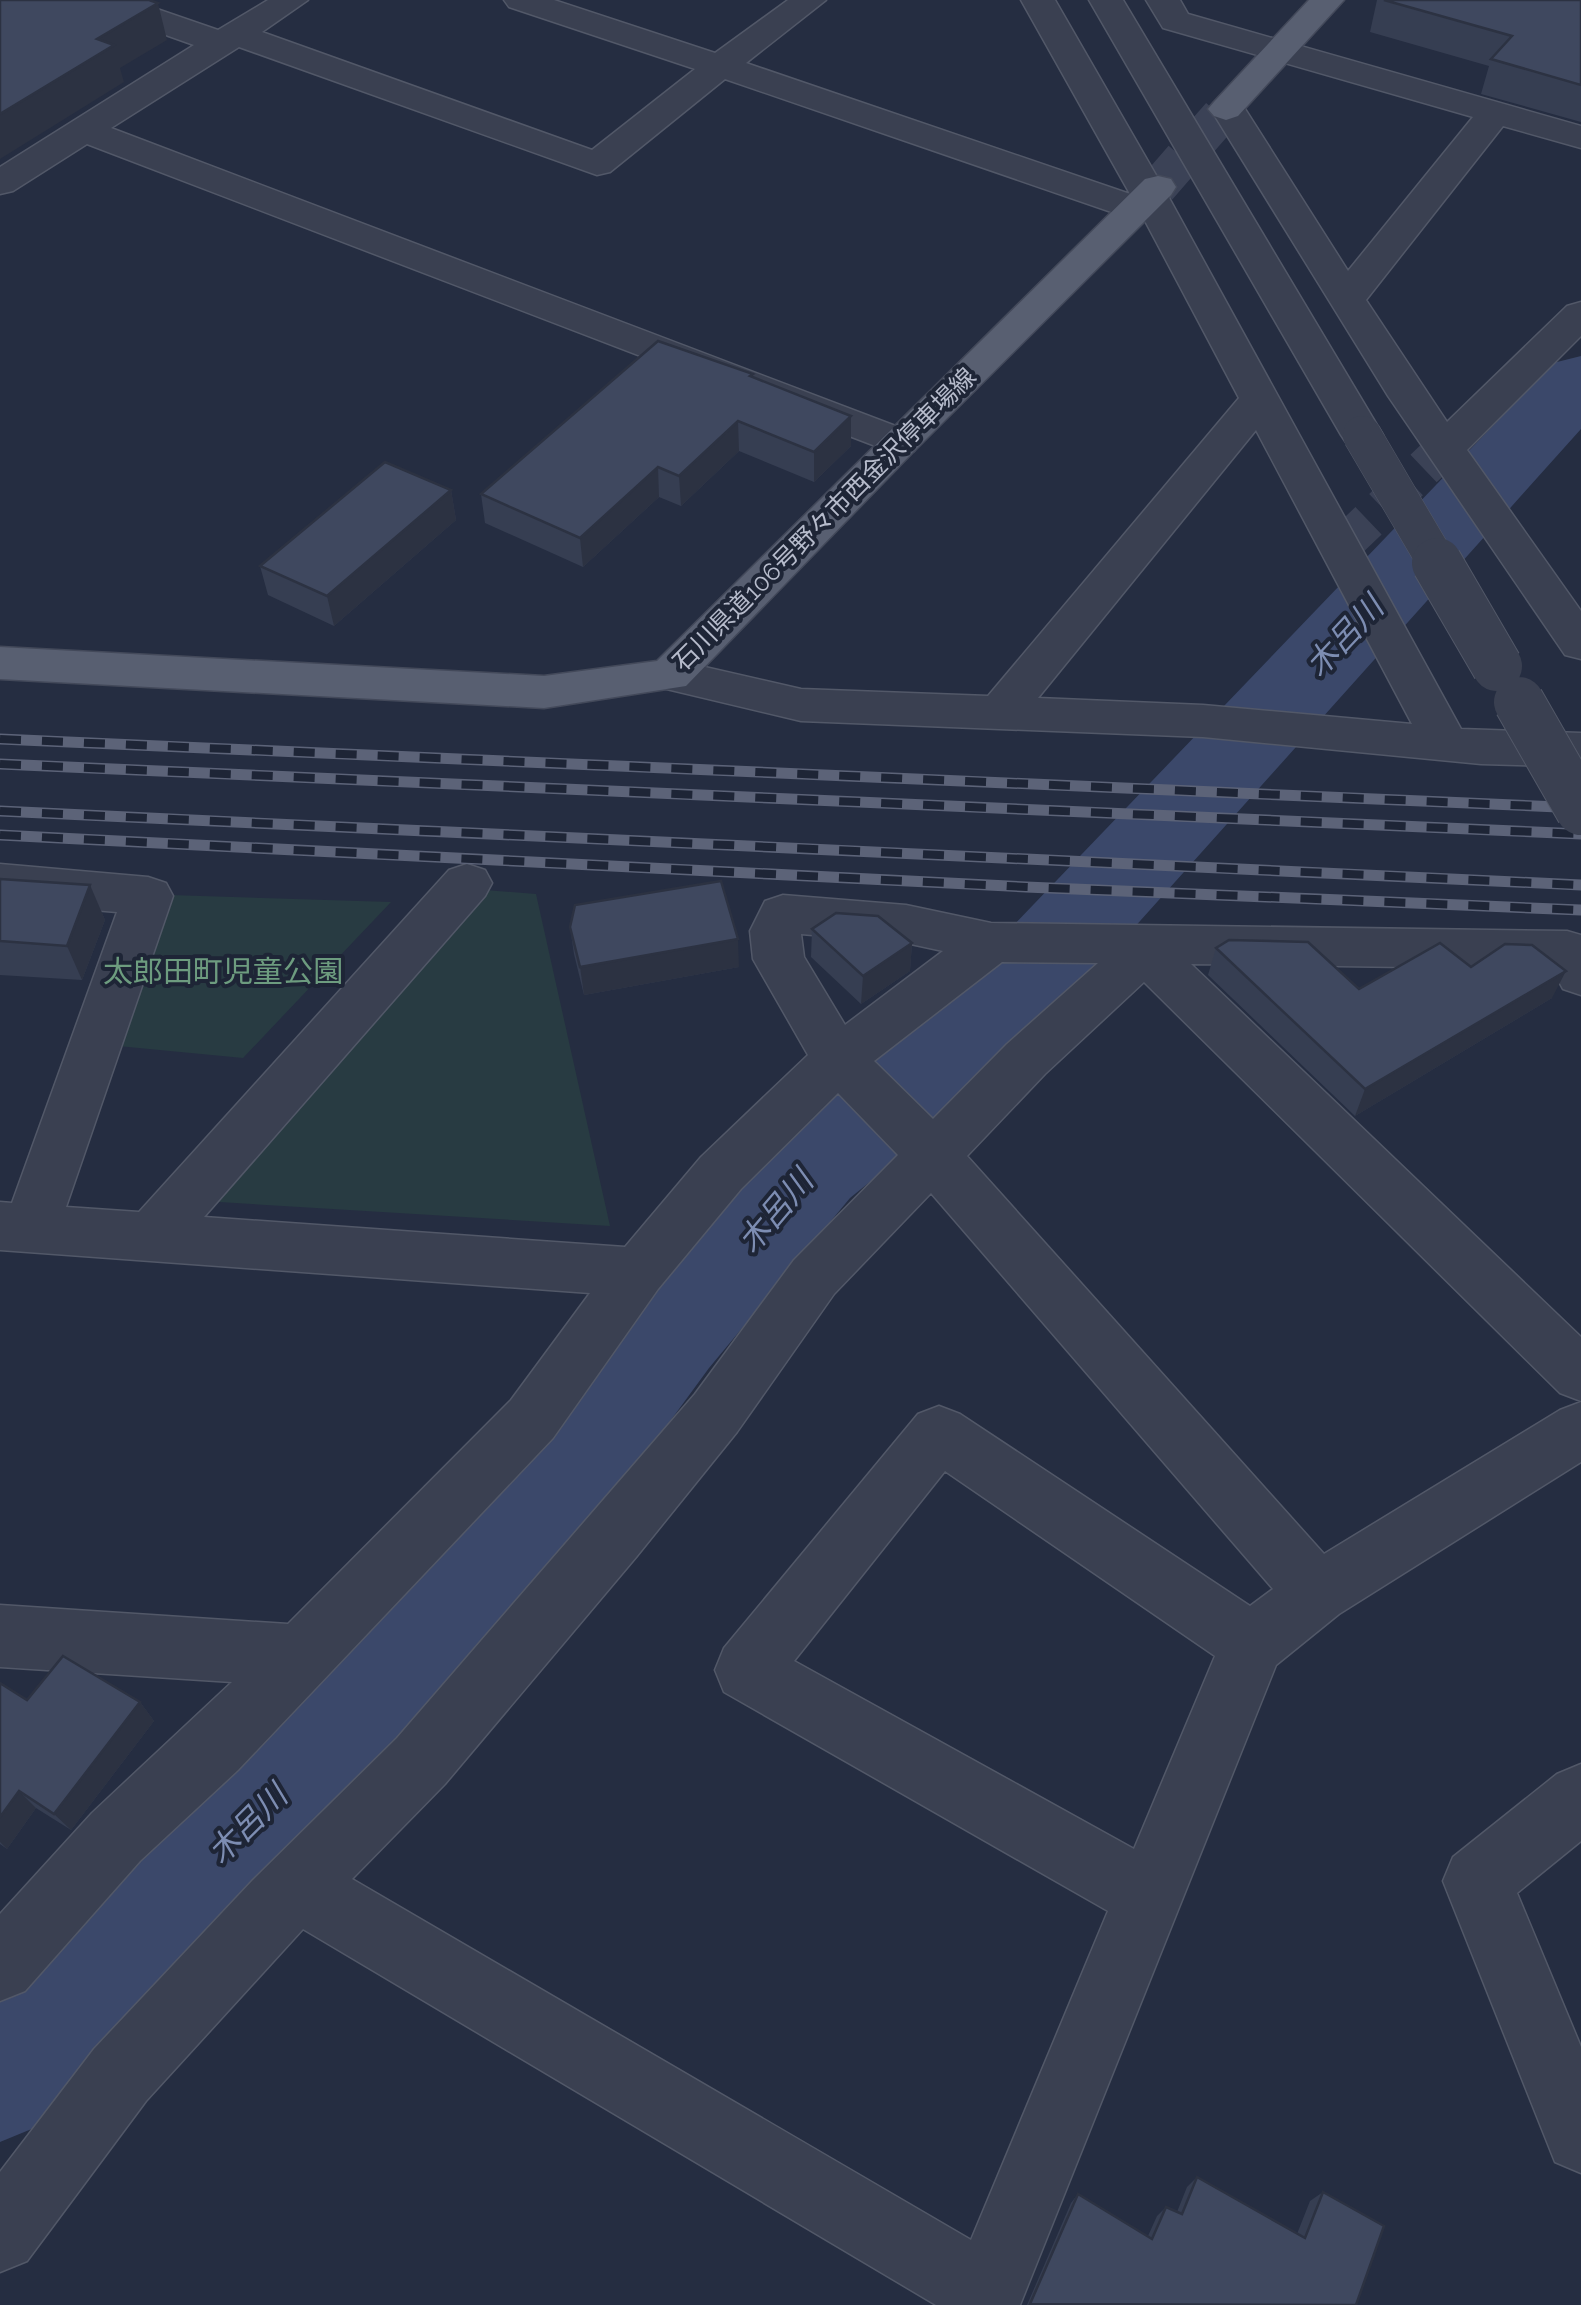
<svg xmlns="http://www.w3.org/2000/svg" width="1581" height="2305" font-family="Raleway,'Noto Sans JP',sans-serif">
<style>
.green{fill:#283b42}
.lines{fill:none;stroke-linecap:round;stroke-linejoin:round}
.river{fill:#3b486a;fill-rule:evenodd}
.minor-tunnel{stroke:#3b4256;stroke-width:38;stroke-dasharray:38 19;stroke-linecap:butt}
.major-tunnel{stroke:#3b4256;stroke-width:38;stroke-dasharray:38 19;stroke-linecap:butt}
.minor-casing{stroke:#525868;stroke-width:3}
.major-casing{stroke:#43495a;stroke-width:3}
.minor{fill:#3a4051;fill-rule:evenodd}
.major{fill:#585f71;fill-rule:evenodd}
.rail-casing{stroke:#5c6378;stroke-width:11}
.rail{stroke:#1e2536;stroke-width:8;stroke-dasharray:21;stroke-linecap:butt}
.minor-bridge-far1-casing{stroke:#525868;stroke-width:39;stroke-linecap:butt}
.minor-bridge-casing{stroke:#525868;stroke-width:52;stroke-linecap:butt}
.minor-bridge-far1{stroke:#3a4051;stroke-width:38}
.minor-bridge{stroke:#3a4051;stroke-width:50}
.wall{fill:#363e52}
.shaded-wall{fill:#2c3242}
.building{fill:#3f485f;stroke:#2c3242;stroke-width:2.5}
.labels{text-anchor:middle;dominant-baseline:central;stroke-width:8;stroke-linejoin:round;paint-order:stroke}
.far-street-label{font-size:25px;fill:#b6bbcb;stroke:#1e2536}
.park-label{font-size:30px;fill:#6d9c7f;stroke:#1e2536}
.water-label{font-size:32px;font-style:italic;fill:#7d8db2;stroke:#1e2536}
</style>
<rect width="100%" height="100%" fill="#252d41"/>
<path class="green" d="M 485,890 L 536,894 L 610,1226 L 203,1201 Z
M 170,895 L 391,902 L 243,1058 L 118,1046 Z"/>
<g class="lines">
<path class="river" d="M 1581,356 L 1581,429 L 1037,1036 L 962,1107 L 850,1198 L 709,1368 L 619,1491 L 404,1759 L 51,2121 L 0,2142 L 0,1969 L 312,1669 L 533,1413 L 627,1296 L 772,1134 L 886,1047 L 963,978 L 1553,363 Z"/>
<path class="minor-tunnel" d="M 1341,547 L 1445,448"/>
<path class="major-tunnel" d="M 1158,187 L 1226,109"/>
<defs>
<path id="minor" d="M 82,0 L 131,0 L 218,30 L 268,0 L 308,0 L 262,32 L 592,150 L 695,69 L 509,7 L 504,0 L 554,0 L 715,53 L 788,0 L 826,0 L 746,63 L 1130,194 L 1021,0 L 1055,0 L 1168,196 L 1461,729 L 1581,733 L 1581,767 L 1481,764 L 1203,737 L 801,721 L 654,686 L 647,675 L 654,664 L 670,659 L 801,689 L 988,696 L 1239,398 L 1143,217 L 1123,216 L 725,79 L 610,172 L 597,175 L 239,47 L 111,128 L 914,433 L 920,442 L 914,451 L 899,455 L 87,144 L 13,191 L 0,194 L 0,167 L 194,45 L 87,7 ZM 1256,430 L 1412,724 L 1203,705 L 1038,698 Z
M 1089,0 L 1123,0 L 1383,435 L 1377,444 L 1362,448 L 1347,444 L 1341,435 Z
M 1146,0 L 1180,0 L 1188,14 L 1581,126 L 1581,148 L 1503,126 L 1366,300 L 1447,422 L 1567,306 L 1581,302 L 1581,336 L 1467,450 L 1581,611 L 1581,659 L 1565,655 L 1388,396 L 1210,108 L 1216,101 L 1228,97 L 1240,101 L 1348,271 L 1473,117 L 1163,28 Z
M 0,864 L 148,877 L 166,883 L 173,896 L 66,1207 L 139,1212 L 449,870 L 467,864 L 485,870 L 492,883 L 485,896 L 204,1217 L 625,1247 L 701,1157 L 808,1055 L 753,959 L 750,931 L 765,901 L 783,895 L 906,905 L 991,923 L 1567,931 L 1581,935 L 1581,995 L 1563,989 L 1552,969 L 1191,964 L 1581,1337 L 1581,1401 L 1560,1393 L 1144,982 L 1045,1074 L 967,1156 L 1324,1554 L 1560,1410 L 1581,1402 L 1581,1462 L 1339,1614 L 1276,1665 L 1020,2305 L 936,2305 L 303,1929 L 146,2101 L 27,2261 L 0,2272 L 0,2172 L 94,2049 L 253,1880 L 397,1738 L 695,1394 L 794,1260 L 898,1155 L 838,1093 L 741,1189 L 658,1289 L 553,1438 L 238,1770 L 140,1861 L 25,1991 L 0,2001 L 0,1914 L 92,1813 L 232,1682 L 0,1667 L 0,1605 L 288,1624 L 511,1400 L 590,1293 L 0,1250 L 0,1202 L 12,1203 L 117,912 L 0,902 ZM 801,934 L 906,943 L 943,951 L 845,1025 L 804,957 ZM 1002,962 L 1098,963 L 1007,1044 L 933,1119 L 874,1061 ZM 931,1193 L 1273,1589 L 1250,1606 L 960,1414 L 939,1406 L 918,1414 L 724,1648 L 715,1670 L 724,1692 L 1108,1911 L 971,2240 L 352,1879 L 445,1784 L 637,1556 L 737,1432 L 834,1294 ZM 945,1471 L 1215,1656 L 1134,1849 L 794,1661 Z
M 1581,1764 L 1581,1841 L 1517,1893 L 1581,2047 L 1581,2173 L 1555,2162 L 1443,1881 L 1453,1857 L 1557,1774 Z"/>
<path id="major" d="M 1309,0 L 1344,0 L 1238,116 L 1226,120 L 1214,116 L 1208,109 L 1214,102 Z
M 1158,176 L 1171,179 L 1176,187 L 1171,195 L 914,451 L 686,686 L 544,708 L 0,679 L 0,647 L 544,676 L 657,661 L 1145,179 Z"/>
</defs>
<use href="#minor" class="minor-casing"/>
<use href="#major" class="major-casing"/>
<use href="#minor" class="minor"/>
<use href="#major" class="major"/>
<defs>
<path id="rail" d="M 0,739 L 1581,808
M 0,764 L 1581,834
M 0,811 L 1581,885
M 0,835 L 1026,887 L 1581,910"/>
</defs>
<use href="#rail" class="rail-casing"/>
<use href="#rail" class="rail"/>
<defs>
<path id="minor-bridge-far1" d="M 1362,435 L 1439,566"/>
<path id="minor-bridge" d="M 1437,563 L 1497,666
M 1519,702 L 1581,810"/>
</defs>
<use href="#minor-bridge-far1" class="minor-bridge-far1-casing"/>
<use href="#minor-bridge" class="minor-bridge-casing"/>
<use href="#minor-bridge-far1" class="minor-bridge-far1"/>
<use href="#minor-bridge" class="minor-bridge"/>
</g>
<path class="wall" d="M 1377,0 L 1581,0 L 1581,122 L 1481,94 L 1489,66 L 1370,32 Z
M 753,377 L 851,446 L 814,482 L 739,451 L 681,506 L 659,497 L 583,567 L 485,523 L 481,494 Z
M 451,490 L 456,520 L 334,626 L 268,595 L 260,566 Z
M 0,879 L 90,885 L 105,920 L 82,980 L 0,975 Z
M 570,927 L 739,967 L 584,995 L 574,954 Z
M 812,929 L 912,943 L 910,971 L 861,1004 L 811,957 Z
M 1216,948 L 1359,989 L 1471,967 L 1552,998 L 1355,1116 L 1208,975 Z
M 0,1683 L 27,1700 L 140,1702 L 154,1721 L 71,1830 L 36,1808 L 7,1849 L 0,1844 Z
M 1197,2177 L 1297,2234 L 1310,2201 L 1323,2192 L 1356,2305 L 1027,2305 L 1071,2203 L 1078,2194 L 1148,2236 L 1157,2216 L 1166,2207 L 1177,2212 L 1187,2187 Z"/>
<path class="shaded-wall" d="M 158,3 L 167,40 L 120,68 L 124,82 L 0,159 L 0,114 L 97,39 Z
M 851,416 L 851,446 L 814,482 L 814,452 Z
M 738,421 L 739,451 L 681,506 L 679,476 Z
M 658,467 L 659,497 L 583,567 L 580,538 Z
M 451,490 L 456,520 L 334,626 L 327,596 Z
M 90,885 L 105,920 L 82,980 L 67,946 Z
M 738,939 L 739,967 L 584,995 L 580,967 Z
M 912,943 L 910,971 L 861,1004 L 863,976 Z
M 1566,971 L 1552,998 L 1355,1116 L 1365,1089 Z
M 140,1702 L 154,1721 L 71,1830 L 54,1814 Z
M 19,1791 L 36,1808 L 7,1849 L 0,1842 L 0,1817 Z"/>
<path class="building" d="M 0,0 L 149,0 L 158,3 L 97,39 L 114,45 L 0,114 Z
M 1384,0 L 1581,0 L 1581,85 L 1491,59 L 1512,36 Z
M 658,341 L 753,374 L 750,376 L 851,416 L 814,452 L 738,421 L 679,476 L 658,467 L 580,538 L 481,494 Z
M 385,462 L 451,490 L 327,596 L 260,566 Z
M 0,879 L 90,885 L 67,946 L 0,941 Z
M 721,881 L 738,939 L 580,967 L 570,927 L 575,905 Z
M 836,913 L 878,916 L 912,943 L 863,976 L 812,929 Z
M 1229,940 L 1308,942 L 1359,989 L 1440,943 L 1471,967 L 1505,944 L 1532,945 L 1566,971 L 1365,1089 L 1216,948 Z
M 63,1656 L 140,1702 L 54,1814 L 19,1791 L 0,1817 L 0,1683 L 27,1700 Z
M 1197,2177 L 1305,2238 L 1323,2192 L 1384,2226 L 1356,2305 L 1030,2304 L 1078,2194 L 1152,2239 L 1166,2207 L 1182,2214 Z"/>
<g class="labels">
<g class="far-street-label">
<text transform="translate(824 519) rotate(-45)">石川県道106号野々市西金沢停車場線</text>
</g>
<g class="park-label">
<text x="223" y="971">太郎田町児童公園</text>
</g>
<g class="water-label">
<text transform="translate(1344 636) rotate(-47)">木呂川</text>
<text transform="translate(775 1211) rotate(-50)">木呂川</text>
<text transform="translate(247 1824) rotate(-45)">木呂川</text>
</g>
</g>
</svg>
